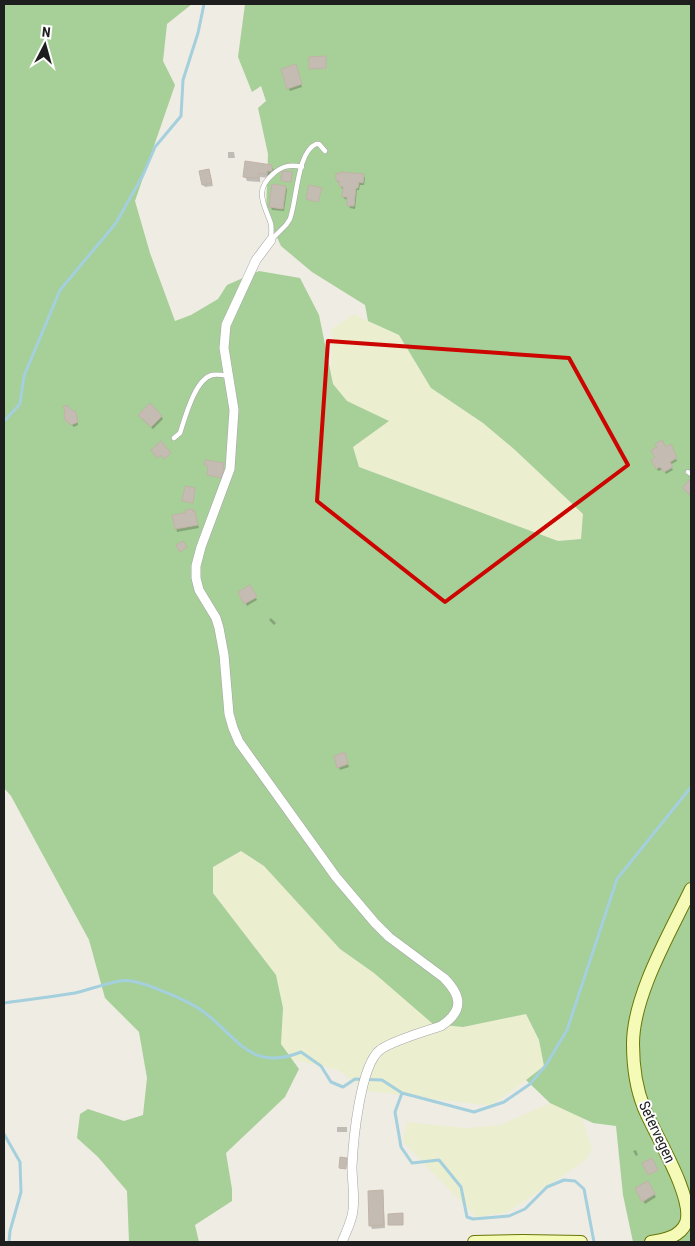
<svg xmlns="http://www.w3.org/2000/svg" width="695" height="1246" font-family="'Roboto Condensed',sans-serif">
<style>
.farmland{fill:#ebeecf}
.forest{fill:#a7cf98}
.shadow{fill:#0003}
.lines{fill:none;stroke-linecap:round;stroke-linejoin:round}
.stream{stroke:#a4cfdd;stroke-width:3}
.building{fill:#c4bcb3;stroke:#c1b3a6}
.service-casing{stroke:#a5a5a5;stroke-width:5.5}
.minor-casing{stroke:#a5a5a5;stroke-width:10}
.secondary-casing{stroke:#677604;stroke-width:14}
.service{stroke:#fff;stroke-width:4.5}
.minor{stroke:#fff;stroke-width:9}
.secondary{stroke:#f5fab7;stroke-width:12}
.marked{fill:none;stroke:#cc0500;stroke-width:4;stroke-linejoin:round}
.labels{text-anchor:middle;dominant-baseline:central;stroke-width:4;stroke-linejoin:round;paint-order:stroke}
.street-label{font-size:15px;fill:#1e1e1e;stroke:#fff}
</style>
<rect width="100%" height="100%" fill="#efece4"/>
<path class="farmland" d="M 353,314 L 399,335 L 431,388 L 483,423 L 514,449 L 584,514 L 581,539 L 558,541 L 359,467 L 353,447 L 389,421 L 347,401 L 333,384 L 331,374 L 332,329 Z
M 241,851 L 264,866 L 340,949 L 374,973 L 463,1027 L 526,1014 L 539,1040 L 544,1067 L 491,1106 L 368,1091 L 338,1070 L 292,1059 L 281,1044 L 283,1008 L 276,975 L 213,893 L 213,867 Z
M 550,1103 L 582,1118 L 592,1150 L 586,1160 L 506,1213 L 476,1217 L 403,1142 L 407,1122 L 466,1128 L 500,1125 Z"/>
<path class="forest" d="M 4,4 L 192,4 L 167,24 L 163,61 L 175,85 L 135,201 L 150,253 L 175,321 L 191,315 L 218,299 L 227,285 L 259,271 L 300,278 L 319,315 L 333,384 L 347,401 L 389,421 L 353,447 L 359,467 L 558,541 L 581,539 L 583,514 L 514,449 L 483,423 L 431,388 L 399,335 L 368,321 L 365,305 L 312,272 L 281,246 L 266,214 L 268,154 L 258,108 L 266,101 L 261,86 L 252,92 L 238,57 L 245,4 L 691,4 L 691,1242 L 633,1242 L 623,1195 L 616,1126 L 593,1123 L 550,1103 L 526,1080 L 544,1066 L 539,1040 L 526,1014 L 463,1027 L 433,1024 L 374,973 L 340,949 L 264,866 L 241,851 L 213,867 L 213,893 L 276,975 L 283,1008 L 281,1044 L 299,1069 L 285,1097 L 226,1153 L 232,1189 L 232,1201 L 195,1225 L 199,1242 L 129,1242 L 127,1191 L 98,1157 L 77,1138 L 80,1114 L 88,1109 L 124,1121 L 143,1115 L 147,1078 L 139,1032 L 105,998 L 89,940 L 11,796 L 4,788 Z"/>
<path class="shadow" d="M 296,68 L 302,87 L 290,91 L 288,88 Z
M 228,152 L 234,152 L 235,158 L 228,158 Z
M 271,166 L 274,170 L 269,178 L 260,177 L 260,182 L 247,181 L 245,176 Z
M 209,171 L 213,186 L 205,187 L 203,185 Z
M 363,175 L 365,178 L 364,185 L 360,185 L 359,190 L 357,190 L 355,209 L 350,208 L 348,200 L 345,199 L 343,197 L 344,189 L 342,189 L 340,184 L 337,181 Z
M 286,187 L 287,190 L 284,211 L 272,210 L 271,207 Z
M 69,410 L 75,413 L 77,416 L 78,425 L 74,427 L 67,421 Z
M 161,416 L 163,419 L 153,429 L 141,418 Z
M 670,446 L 677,461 L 670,465 L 673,470 L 666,474 L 663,469 L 658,471 L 653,461 Z
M 195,513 L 199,528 L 177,532 L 174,516 Z
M 250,587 L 257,600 L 247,606 L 240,592 Z
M 271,618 L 276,623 L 274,625 L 269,620 Z
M 346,757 L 349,767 L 340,770 L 339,767 Z
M 337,1127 L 347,1127 L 347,1132 L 337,1132 Z
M 636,1150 L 638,1155 L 636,1156 L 633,1151 Z
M 647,1183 L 656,1197 L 645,1204 L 637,1189 Z
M 382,1192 L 383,1194 L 385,1228 L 372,1229 L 371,1226 Z"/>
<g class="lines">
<path class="stream" d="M 4,421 L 20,404 L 24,376 L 60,290 L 116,223 L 143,175 L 155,147 L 181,116 L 183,80 L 198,33 L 204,4
M 4,1003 C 28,999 52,997 75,993 C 90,990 118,978 131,981 C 148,984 187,1000 201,1010 C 238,1036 249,1073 301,1052 L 321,1066 L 331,1082 L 343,1087 L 355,1079 L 382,1080 L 402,1093 L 395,1112 L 401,1147 L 412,1163 L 439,1160 L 461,1187 L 467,1217 L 473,1219 L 509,1216 L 525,1209 L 547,1187 L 564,1180 L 575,1181 L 584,1189 L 594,1242
M 402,1093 L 474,1112 L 504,1102 L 530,1084 L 546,1065 L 567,1030 L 617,879 L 691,787
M 4,1134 L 20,1162 L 21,1192 L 10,1231 L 9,1242"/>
</g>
<path class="building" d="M 326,56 L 326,68 L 309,69 L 309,57 Z
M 296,64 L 302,84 L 287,89 L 281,69 Z
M 245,161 L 272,165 L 272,171 L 267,171 L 267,174 L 258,173 L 258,178 L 243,177 Z
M 209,169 L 212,183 L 202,185 L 199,171 Z
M 282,171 L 292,172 L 291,182 L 281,181 Z
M 340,172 L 364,174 L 363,183 L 359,182 L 358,188 L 356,188 L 354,206 L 347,206 L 347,197 L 342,197 L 343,187 L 339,186 L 339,181 L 336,181 L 336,173 L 340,174 Z
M 272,184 L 286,186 L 283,209 L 269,207 Z
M 309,185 L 322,188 L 318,202 L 306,199 Z
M 150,403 L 162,416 L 151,427 L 138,415 Z
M 67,405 L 70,409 L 76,412 L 78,422 L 71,425 L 64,419 L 65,411 L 63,407 Z
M 662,440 L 666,447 L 671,444 L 677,458 L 670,462 L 673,467 L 664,472 L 660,467 L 656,469 L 651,460 L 655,458 L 651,450 L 657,447 L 655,444 Z
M 161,441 L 171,453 L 164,459 L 161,455 L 157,458 L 151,450 Z
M 205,460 L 224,463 L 222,478 L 207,475 L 208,466 L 204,465 Z
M 689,480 L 691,481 L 690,495 L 682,488 Z
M 185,486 L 195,488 L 193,503 L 182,501 Z
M 193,509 L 193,512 L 195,511 L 198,525 L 175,529 L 172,515 L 185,513 L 185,510 Z
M 183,541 L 187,547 L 180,552 L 176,545 Z
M 250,585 L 257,597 L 244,604 L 238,592 Z
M 345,752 L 348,764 L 337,768 L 334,756 Z
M 340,1157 L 347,1158 L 346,1169 L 339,1168 Z
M 652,1158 L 658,1170 L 648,1175 L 642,1163 Z
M 648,1181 L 655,1194 L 642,1202 L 635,1188 Z
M 383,1190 L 384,1225 L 369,1226 L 368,1191 Z
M 403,1213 L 403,1225 L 388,1225 L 388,1214 Z"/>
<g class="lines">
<defs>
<path id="service" d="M 271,240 L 286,225 L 290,219 C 297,200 297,152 316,144 L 319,144 L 325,151
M 271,240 C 271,235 272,229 271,224 C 265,205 253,191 273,174 C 282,166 290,164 302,167
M 174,438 L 180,433 C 185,418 195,379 212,375 C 217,374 223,375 228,376
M 688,472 L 691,474"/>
<path id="minor" d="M 271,240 L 256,260 L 226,325 L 224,348 L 234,410 L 230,469 L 201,547 L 196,566 L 196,578 L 199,590 L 216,618 L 219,628 L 224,655 L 229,714 L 233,728 L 239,742 L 336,877 L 375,923 L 389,937 L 444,978 C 462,996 464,1011 441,1026 C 426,1031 391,1041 380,1050 C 360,1065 353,1142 352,1167 C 352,1181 355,1196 353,1210 C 352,1221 346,1232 342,1242"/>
<path id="secondary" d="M 474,1242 L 523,1241 L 581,1242
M 651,1242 C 664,1240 680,1237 686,1223 C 695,1198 654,1133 644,1108 C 636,1088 633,1065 633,1044 C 633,995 670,933 691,889"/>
</defs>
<use href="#service" class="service-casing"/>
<use href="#minor" class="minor-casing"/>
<use href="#secondary" class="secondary-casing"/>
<use href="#service" class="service"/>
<use href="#minor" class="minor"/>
<use href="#secondary" class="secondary"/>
</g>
<path class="marked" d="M 328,341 L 569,358 L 628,465 L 445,602 L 317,501 Z"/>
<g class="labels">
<g class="street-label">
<text transform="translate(657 1132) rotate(65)">Setervegen</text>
</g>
</g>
<rect width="695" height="1246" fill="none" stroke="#1e1e1e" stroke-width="10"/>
<g transform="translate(45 45) rotate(6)" stroke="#ffffff" stroke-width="4" paint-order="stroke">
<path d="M0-4L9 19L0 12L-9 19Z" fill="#1e1e1e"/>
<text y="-8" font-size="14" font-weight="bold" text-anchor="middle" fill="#1e1e1e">N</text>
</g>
</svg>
